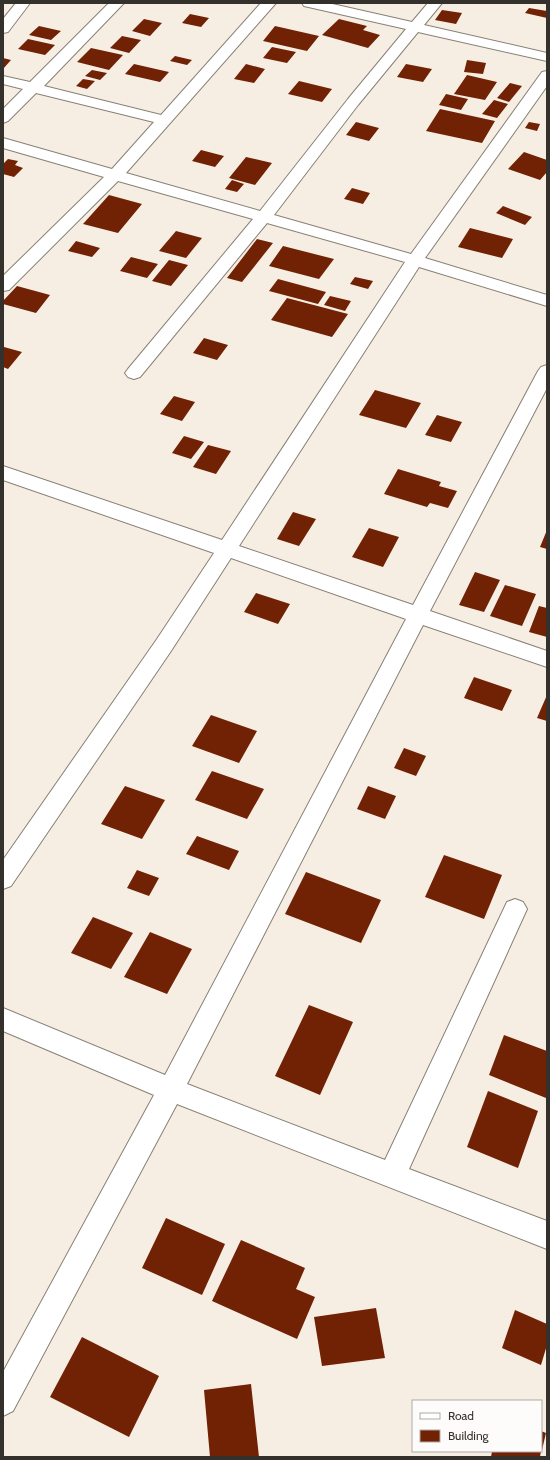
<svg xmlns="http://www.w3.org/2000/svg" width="550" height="1460" font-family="Cabin,sans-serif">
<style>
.building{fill:#712205}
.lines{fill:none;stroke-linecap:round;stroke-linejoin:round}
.minor-casing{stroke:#888076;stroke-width:2}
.minor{fill:#fff;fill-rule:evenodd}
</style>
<rect width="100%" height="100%" fill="#f7eee3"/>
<path class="building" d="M 529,8 L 547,11 L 547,18 L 525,13 Z
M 442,10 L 462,13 L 456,24 L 435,20 Z
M 190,14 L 209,18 L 201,27 L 182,23 Z
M 144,19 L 162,23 L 150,36 L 132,31 Z
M 339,19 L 367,26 L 363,30 L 380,35 L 368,48 L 322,35 Z
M 39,26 L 61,31 L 51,40 L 29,35 Z
M 275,26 L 319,36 L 307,51 L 263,41 Z
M 122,36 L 141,40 L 129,53 L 110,48 Z
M 28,39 L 55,45 L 45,55 L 18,49 Z
M 272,47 L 296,52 L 287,63 L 263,58 Z
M 91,48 L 123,55 L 109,70 L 77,62 Z
M 175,56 L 192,60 L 187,65 L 170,61 Z
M 3,58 L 11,60 L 3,69 Z
M 467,60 L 486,63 L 483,74 L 464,72 Z
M 134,64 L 169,72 L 160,82 L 125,74 Z
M 246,64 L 265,69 L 254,83 L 234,79 Z
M 406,64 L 432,69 L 423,82 L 397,77 Z
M 92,70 L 107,73 L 100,80 L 85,76 Z
M 467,75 L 497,82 L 485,100 L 454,94 Z
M 83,79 L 95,81 L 87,89 L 76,86 Z
M 299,81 L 332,89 L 322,102 L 288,94 Z
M 510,83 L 522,86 L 509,102 L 497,98 Z
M 446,94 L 468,99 L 461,110 L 439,105 Z
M 494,100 L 508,104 L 497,118 L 482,114 Z
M 440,109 L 495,121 L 482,143 L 426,131 Z
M 356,122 L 379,128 L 369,141 L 346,135 Z
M 529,122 L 540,124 L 537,131 L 525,128 Z
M 201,150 L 224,156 L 215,167 L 192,161 Z
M 524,152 L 547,160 L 547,172 L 540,180 L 508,169 Z
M 246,157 L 272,163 L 255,185 L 229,178 Z
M 8,159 L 18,161 L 15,165 L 23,168 L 14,177 L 3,174 L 3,164 Z
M 232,180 L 244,184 L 237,192 L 225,189 Z
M 352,188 L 370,193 L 363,204 L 344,199 Z
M 109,195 L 142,204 L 118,233 L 83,224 Z
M 503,206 L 532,217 L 525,225 L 496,213 Z
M 470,228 L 513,239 L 502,258 L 458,247 Z
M 176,231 L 202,238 L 186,258 L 159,251 Z
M 257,239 L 273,243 L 242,282 L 227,278 Z
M 76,241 L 100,248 L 92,257 L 68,251 Z
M 283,246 L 334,259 L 319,279 L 269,266 Z
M 131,257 L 158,264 L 147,278 L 120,271 Z
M 169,260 L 188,265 L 171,286 L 152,281 Z
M 355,277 L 373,281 L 368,289 L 350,284 Z
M 278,279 L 326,292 L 318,304 L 269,291 Z
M 17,286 L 50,295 L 36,313 L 3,304 L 3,301 Z
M 330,296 L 351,301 L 345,311 L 324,305 Z
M 287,298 L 348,314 L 332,337 L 271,320 Z
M 204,338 L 228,345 L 217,360 L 193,353 Z
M 4,347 L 22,352 L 8,369 L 3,367 L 3,349 Z
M 375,390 L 421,403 L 406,428 L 359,415 Z
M 174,396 L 195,402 L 182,421 L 160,414 Z
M 437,415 L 462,422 L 451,442 L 425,435 Z
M 184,436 L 204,442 L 191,459 L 172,453 Z
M 208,445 L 231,451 L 216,474 L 193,467 Z
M 398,469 L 441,482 L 439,486 L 457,491 L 448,508 L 430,503 L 427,507 L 384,494 Z
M 293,512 L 316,519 L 299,546 L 277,539 Z
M 369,528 L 399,537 L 383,567 L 352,557 Z
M 547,530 L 547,549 L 540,547 Z
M 475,572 L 500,580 L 484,612 L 459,605 Z
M 505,585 L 536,594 L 522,626 L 490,616 Z
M 256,593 L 290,604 L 278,624 L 244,612 Z
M 539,606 L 547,608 L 547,637 L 529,632 Z
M 474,677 L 512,690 L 502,711 L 464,698 Z
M 547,695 L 547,721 L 537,718 Z
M 211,715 L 257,731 L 239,763 L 192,746 Z
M 404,748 L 426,756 L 416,776 L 394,768 Z
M 212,771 L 264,789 L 247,819 L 195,800 Z
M 125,786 L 165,800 L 142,839 L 101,824 Z
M 368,786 L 396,796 L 385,819 L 357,809 Z
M 197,836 L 239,851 L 229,870 L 186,854 Z
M 444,855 L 502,875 L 484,919 L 425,897 Z
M 137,870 L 159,878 L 149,896 L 127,888 Z
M 306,872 L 381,900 L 361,943 L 285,914 Z
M 93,917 L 133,933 L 111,969 L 71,953 Z
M 150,932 L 192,949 L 167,994 L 124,977 Z
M 309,1005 L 353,1022 L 320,1095 L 275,1076 Z
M 504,1035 L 547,1051 L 546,1098 L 489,1075 Z
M 488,1091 L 538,1111 L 518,1168 L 467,1147 Z
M 166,1218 L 225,1244 L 202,1295 L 142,1268 Z
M 241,1240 L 305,1268 L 296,1289 L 315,1297 L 297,1339 L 212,1301 Z
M 376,1308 L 385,1358 L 322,1366 L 314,1317 Z
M 515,1310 L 547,1324 L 547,1345 L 541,1365 L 502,1348 Z
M 82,1337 L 159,1376 L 129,1437 L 50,1397 Z
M 251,1384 L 259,1457 L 210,1457 L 204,1390 Z
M 541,1431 L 546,1433 L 542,1450 L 541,1450 Z
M 492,1451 L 541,1451 L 540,1457 L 491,1457 Z"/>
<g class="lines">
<defs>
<path id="minor" d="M 16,3 L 30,3 L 8,32 L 3,33 L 3,19 Z
M 109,3 L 124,3 L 44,86 L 161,115 L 261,3 L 276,3 L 126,173 L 260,211 L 348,99 L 406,29 L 304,6 L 302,3 L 328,3 L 412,22 L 428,3 L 442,3 L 424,25 L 547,53 L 547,61 L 418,32 L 358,105 L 274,215 L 411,254 L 542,72 L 547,71 L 547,86 L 425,258 L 547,295 L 547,306 L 419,267 L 239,546 L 413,605 L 538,371 L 541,367 L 547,365 L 547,388 L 430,611 L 547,651 L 547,667 L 423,625 L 187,1084 L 385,1160 L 507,902 L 515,899 L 523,902 L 527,909 L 409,1169 L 547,1221 L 547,1249 L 177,1104 L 13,1411 L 3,1416 L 3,1372 L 154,1095 L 3,1031 L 3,1008 L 165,1075 L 406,619 L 231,558 L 171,651 L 11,886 L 3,889 L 3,860 L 157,639 L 214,553 L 3,480 L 3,466 L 222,540 L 405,262 L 267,223 L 140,377 L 134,379 L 128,377 L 125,373 L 128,369 L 253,219 L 118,181 L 9,290 L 3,291 L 3,276 L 104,177 L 3,148 L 3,138 L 112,169 L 154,122 L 36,93 L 8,121 L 3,123 L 3,109 L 23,89 L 3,84 L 3,76 L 30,82 Z"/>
</defs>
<use href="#minor" class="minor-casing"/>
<use href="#minor" class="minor"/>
</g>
<rect width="550" height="1460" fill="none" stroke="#34302c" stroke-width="8"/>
<rect x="412" y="1400" width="130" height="52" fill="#fefcfa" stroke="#adaaa8"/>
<rect x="420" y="1413" width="20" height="6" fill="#ffffff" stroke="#adaaa8"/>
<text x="448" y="1420" font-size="12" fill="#34302c">Road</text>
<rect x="420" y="1430" width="20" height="12" fill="#712205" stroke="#adaaa8"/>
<text x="448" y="1440" font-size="12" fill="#34302c">Building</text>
</svg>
